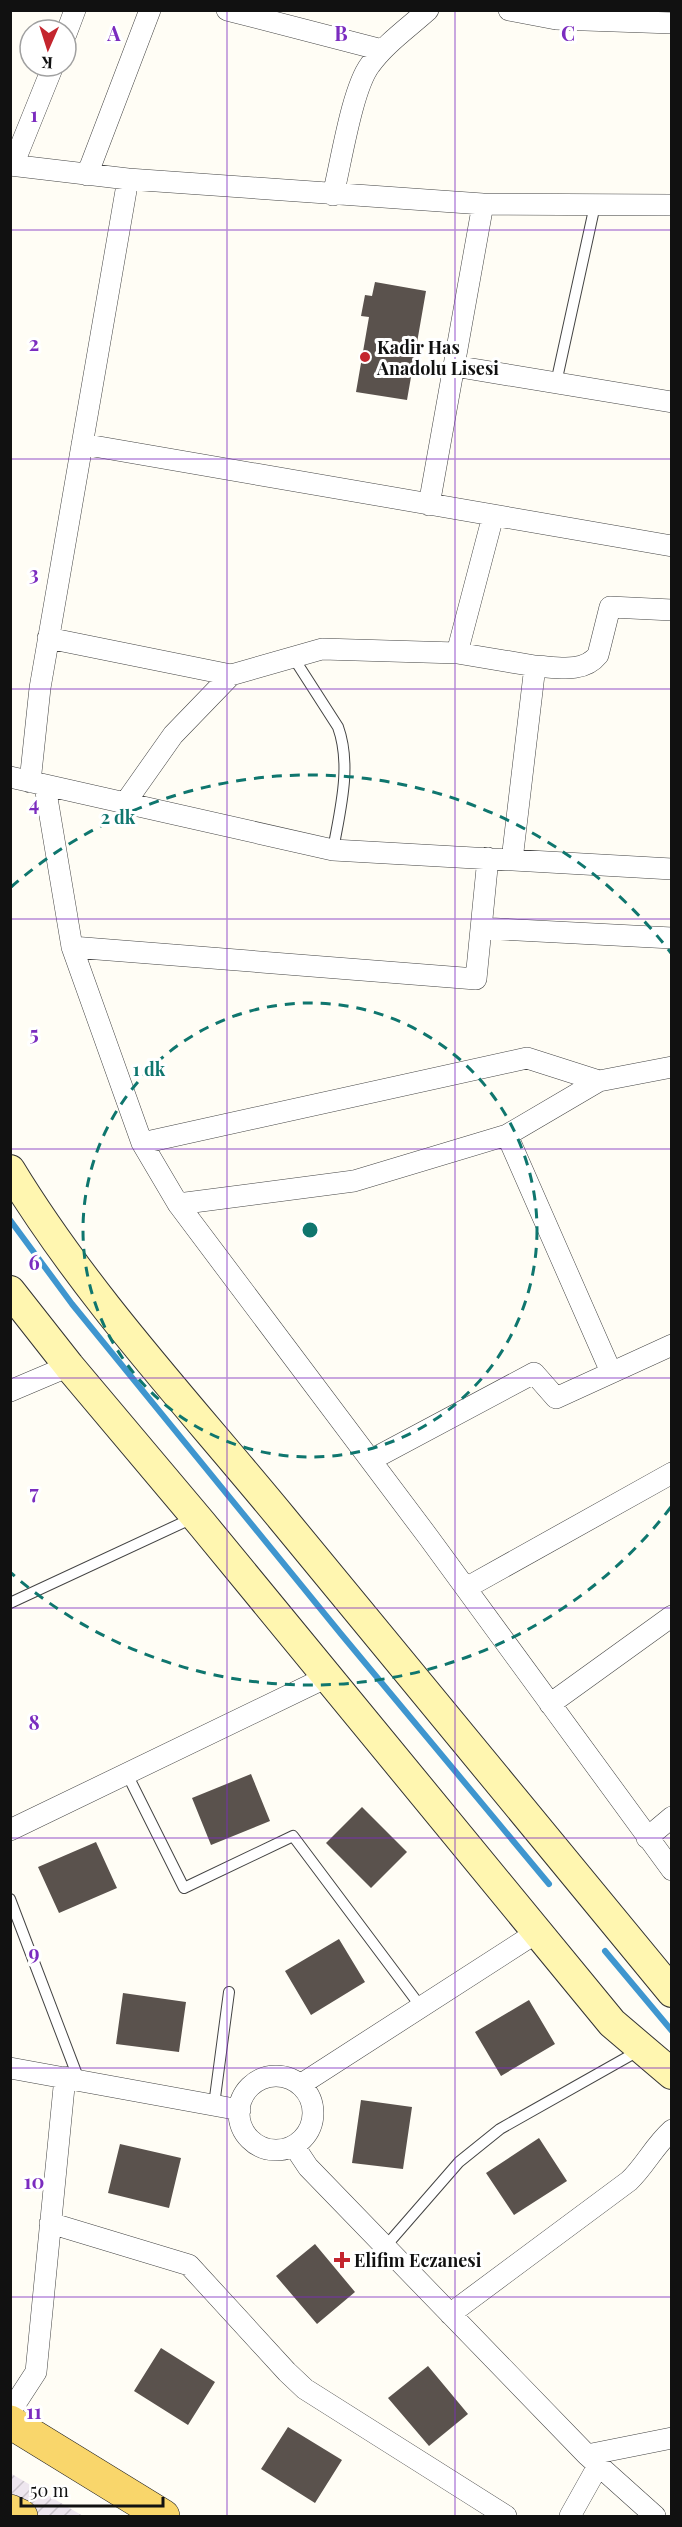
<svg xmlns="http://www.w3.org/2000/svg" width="682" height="2527" font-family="'Playfair Display',serif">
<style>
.industrial{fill:url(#industrial-furrows)}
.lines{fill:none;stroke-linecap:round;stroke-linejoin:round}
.stream{stroke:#3f96cf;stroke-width:6}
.building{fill:#5a524d}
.lane-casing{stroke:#444;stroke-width:12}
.street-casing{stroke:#444;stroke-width:22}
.secondary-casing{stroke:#333;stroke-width:32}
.primary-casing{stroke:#222;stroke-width:34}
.lane{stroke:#fff;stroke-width:10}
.street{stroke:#fff;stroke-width:21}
.secondary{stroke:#fff6b0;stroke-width:30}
.primary{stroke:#f9d66b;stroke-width:33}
.grid{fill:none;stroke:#7b2cbf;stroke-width:1.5;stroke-opacity:0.55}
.ring{fill:none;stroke:#0f766e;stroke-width:3;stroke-dasharray:10 8}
.poi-dot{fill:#c4262e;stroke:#fff;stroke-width:2}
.labels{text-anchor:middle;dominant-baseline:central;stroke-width:6;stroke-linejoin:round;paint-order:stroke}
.poi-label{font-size:18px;font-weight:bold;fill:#111;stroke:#fff;text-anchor:start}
.grid-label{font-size:20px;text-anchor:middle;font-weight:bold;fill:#7b2cbf;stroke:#fff;stroke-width:6;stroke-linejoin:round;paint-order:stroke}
.centre{fill:#0f766e;stroke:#fff;stroke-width:3}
.ring-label{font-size:18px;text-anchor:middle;font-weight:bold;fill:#0f766e;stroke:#fff;stroke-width:6;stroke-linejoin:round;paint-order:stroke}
</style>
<defs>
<pattern id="industrial-furrows" width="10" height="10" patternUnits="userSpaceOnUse" patternTransform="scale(1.5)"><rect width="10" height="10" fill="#eee6ef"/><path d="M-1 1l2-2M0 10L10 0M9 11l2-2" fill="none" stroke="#cbc4cc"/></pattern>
</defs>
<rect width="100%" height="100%" fill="#fffdf5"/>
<path class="industrial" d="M 10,2473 L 22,2480 L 83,2516 L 11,2516 Z"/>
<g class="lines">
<path class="stream" d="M 10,1220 L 72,1304 L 341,1634 L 549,1884
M 605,1951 L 672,2031"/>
</g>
<path class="building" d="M 375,282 L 426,291 L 407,400 L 356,392 L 369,317 L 361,316 L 365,295 L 372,296 Z
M 251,1774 L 270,1821 L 211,1845 L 192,1798 Z
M 362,1807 L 407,1852 L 371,1888 L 326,1843 Z
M 96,1842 L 117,1888 L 59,1913 L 38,1867 Z
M 339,1939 L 365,1982 L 311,2015 L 285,1971 Z
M 123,1993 L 186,2002 L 179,2052 L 116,2044 Z
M 529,2000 L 555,2044 L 501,2076 L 475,2032 Z
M 361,2100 L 412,2107 L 403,2169 L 352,2163 Z
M 539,2138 L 567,2181 L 514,2215 L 486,2173 Z
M 120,2144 L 181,2158 L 169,2208 L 108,2193 Z
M 315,2244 L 355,2292 L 317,2324 L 276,2276 Z
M 161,2348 L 215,2382 L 188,2425 L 134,2391 Z
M 428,2366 L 468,2414 L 429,2446 L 388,2398 Z
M 288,2427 L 342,2460 L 315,2503 L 261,2469 Z"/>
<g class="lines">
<defs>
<path id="lane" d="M 556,383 L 595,205
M 293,657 L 338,727 C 352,766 340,810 333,850
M 10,1603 L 195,1517
M 127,1774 L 184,1888 L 293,1836 L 421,2007
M 10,1899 L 79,2080
M 214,2105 L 229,1992
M 385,2247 L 459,2162 L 500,2129 L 640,2050"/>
<path id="street" d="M 227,10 L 382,50
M 509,10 L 556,19 L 672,23
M 66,34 L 75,10
M 10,165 L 128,179 L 483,204 L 672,205
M 13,165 L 53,66
M 87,175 L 150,10
M 333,195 C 341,163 352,89 370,65 C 385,44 408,28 428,10
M 454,366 L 672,402
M 82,444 L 672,546
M 429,505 L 483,204
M 48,638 L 231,675 L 322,649 L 457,653 L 493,516
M 457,653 L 535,666 L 512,860
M 535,666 C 556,667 583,674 598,655 L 610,607 L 672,610
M 10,777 L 333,850 L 672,869
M 30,782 L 40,688 L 128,179
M 45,786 L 72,947 L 142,1143 L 178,1204 L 429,1538 L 672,1870
M 125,803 L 173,735 L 231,675
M 481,928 L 672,938
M 72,947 L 476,979 L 488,858
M 507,1135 L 611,1372
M 142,1143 L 527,1058 L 599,1081
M 178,1204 L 354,1181 L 507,1135 L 599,1081 L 672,1067
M 10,1391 L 69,1366
M 371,1460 L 534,1373 L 556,1398 L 672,1345
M 466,1588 L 672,1473
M 550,1704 L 672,1616
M 10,1830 L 327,1677
M 647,1838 L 672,1817
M 10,2068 L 240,2110
M239 2113a37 37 0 1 1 74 0a37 37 0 1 1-74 0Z
M 300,2085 L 536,1933
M 294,2146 L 308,2167 L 587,2455 L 672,2438
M 50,2223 L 189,2265 L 287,2372 L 305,2389 L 506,2516
M 450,2314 L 629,2181 C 645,2166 654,2146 672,2130
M 10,2412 L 36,2372 L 65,2077
M 587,2455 L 655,2516
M 570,2516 L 598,2466"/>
<path id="secondary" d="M 10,1170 C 86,1295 188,1404 281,1517 C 412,1674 542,1833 672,1992
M 10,1291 L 69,1366 L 202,1524 L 612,2023 L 672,2074"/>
<path id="primary" d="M 10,2422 L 163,2516
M 10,2511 L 21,2516"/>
</defs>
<use href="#lane" class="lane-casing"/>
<use href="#street" class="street-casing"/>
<use href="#secondary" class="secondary-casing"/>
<use href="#primary" class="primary-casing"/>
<use href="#lane" class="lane"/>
<use href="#street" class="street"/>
<use href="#secondary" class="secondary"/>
<use href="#primary" class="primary"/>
</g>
<path class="grid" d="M 227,10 L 227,2516M 455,10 L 455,2516M 10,230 L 672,230M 10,459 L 672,459M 10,689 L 672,689M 10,919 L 672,919M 10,1149 L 672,1149M 10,1378 L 672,1378M 10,1608 L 672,1608M 10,1838 L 672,1838M 10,2068 L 672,2068M 10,2297 L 672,2297"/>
<g class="ring">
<circle cx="310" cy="1230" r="227"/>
<path d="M671 1507A455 455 0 0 1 11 1573M11 887A455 455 0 0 1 671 953"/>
</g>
<g class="poi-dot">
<circle cx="365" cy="357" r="6"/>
<path d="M339 2251h6v6h6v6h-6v6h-6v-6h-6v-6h6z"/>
</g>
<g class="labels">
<g class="poi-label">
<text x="377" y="347">Kadir Has<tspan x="377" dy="21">Anadolu Lisesi</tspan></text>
<text x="354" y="2260">Elifim Eczanesi</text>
</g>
</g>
<g class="grid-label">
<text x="114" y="41">A</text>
<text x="341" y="41">B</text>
<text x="568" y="41">C</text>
<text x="34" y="122">1</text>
<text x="34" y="351">2</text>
<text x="34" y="581">3</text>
<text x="34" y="811">4</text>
<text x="34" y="1041">5</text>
<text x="34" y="1270">6</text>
<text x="34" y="1500">7</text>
<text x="34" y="1730">8</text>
<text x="34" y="1960">9</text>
<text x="34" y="2189">10</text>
<text x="34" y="2419">11</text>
</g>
<circle cx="310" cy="1230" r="9" class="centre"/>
<g class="ring-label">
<text x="118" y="824">2 dk</text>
<text x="149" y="1076">1 dk</text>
</g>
<rect width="682" height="2527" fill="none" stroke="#111111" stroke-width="24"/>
<g transform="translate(48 48) rotate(183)"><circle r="28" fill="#ffffff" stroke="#a0a0a0" stroke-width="1.5"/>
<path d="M0-4.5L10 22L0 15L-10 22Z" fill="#c4262e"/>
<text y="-9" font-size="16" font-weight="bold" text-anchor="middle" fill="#111111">K</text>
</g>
<path d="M21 2497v9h142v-9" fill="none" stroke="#111111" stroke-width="3"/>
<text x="30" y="2497" font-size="18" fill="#111111" stroke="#ffffff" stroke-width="4.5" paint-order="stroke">50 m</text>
</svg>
